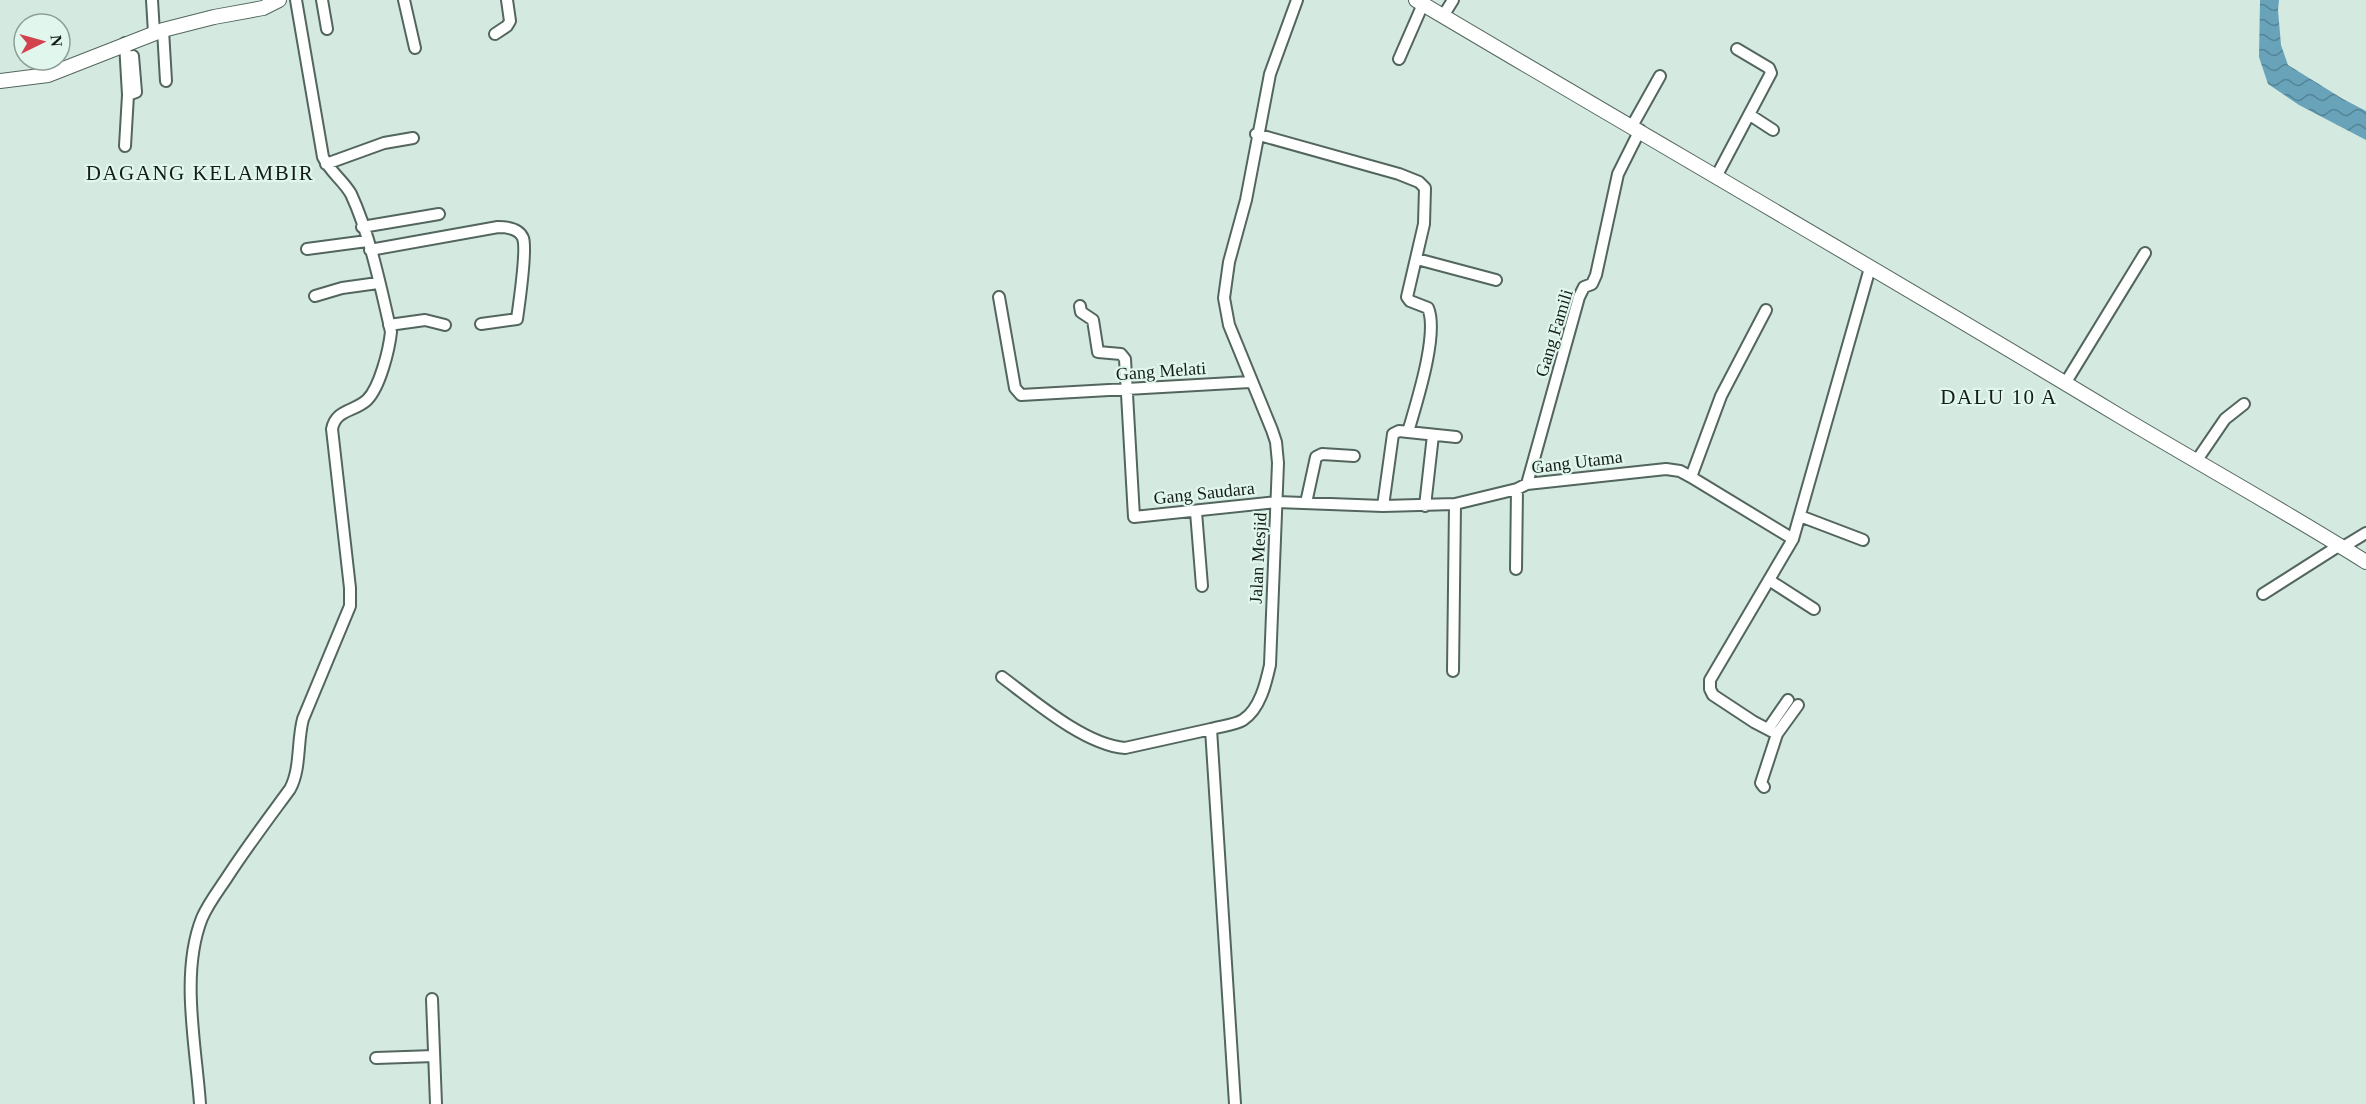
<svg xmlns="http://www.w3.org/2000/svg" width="2366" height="1104" font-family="'Times New Roman',serif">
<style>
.water{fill:url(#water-waves)}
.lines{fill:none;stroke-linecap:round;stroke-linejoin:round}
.minor-casing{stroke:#53665d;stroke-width:14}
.tertiary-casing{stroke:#53665d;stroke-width:16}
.minor{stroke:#fff;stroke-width:10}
.tertiary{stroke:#fff;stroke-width:14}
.labels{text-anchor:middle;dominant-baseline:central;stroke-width:4.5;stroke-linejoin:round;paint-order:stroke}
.street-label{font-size:18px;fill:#141c18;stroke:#e1f7ed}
.quarter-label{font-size:21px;letter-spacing:1.5px;fill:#141c18;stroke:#e1f7ed}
</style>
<defs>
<pattern id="water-waves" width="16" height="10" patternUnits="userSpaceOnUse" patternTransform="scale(1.5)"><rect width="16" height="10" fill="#68a3ba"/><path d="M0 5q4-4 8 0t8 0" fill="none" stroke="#548496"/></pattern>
</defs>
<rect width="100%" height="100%" fill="#d4eae0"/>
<path class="water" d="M 2260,0 L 2279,0 L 2278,10 L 2281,45 L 2288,65 L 2343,99 L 2366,111 L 2366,140 L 2299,105 L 2268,84 L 2259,57 Z"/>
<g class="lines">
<defs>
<path id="minor" d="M 152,0 L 154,33
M 322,0 L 327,29
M 404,0 L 415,48
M 1443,16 L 1453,0
M 163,30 L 166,81
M 495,34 L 507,26 L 510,21 L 507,0
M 125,43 L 128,95 L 125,146
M 1399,59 L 1423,4
M 128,95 L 136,92 L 133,56
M 1750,115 L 1773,130
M 1632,126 L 1660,76
M 1256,134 L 1399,174 L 1419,182 L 1425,188 L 1424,224 L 1407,297 L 1410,301 L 1428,308 C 1439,334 1416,404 1408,432 L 1456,437
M 326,164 L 384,143 L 413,138
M 1716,177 L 1771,73 L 1769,68 L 1737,49
M 362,227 L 439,214
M 307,249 L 367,241
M 370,250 L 498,227 C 507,227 519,228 523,238 C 527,249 519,305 517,319 L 481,324
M 1417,259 L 1496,280
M 315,296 L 342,288 L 378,283
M 999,297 L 1015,388 L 1021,395 L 1250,382
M 1080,306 L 1081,312 L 1093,320 L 1098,352 L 1121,354 L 1125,359 L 1134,517 L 1277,502 L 1383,506 L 1455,504 L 1517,489 L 1527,484 L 1666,469 L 1680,471 L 1691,477 L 1793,539
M 389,325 L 425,320 L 445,325
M 2066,382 L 2145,253
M 2197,460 L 2225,419 L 2244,404
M 1691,477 L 1721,396 L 1766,310
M 1527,484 L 1579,297 L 1584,287 L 1592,284 L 1596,275 L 1618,174 L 1640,130
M 1306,503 L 1316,457 L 1322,454 L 1354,456
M 1383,506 L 1393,434 L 1399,431 L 1408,432
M 1425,506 L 1433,435
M 1196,512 L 1202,586
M 1800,516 L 1863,540
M 2343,547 L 2366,533
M 1516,569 L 1517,489
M 1769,580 L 1814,609
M 2263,594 L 2340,545
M 1453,671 L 1455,504
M 1002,677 C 1034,701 1085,745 1125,748 L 1211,729
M 1768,729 L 1788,700
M 1777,734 L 1754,722 L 1713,695 L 1710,689 L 1710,680 L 1793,539 L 1870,268
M 1764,787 L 1761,783 L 1777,734 L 1798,705
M 432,999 L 436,1104
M 376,1058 L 434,1056
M 200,1104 C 196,1046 180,973 202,918 C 208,904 218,891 226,879 C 246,848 268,819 290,789 C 301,769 297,741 303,719 L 350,606 L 350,588 L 332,429 C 336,409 354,412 367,400 C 380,387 389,350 391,332 C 381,288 370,235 351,194 C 343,180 330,172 323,157 L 296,0
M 1235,1104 L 1211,729 C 1221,726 1235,725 1243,720 C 1260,709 1266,683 1270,665 L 1278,463 L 1276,442 L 1272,430 L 1229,325 L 1224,298 L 1229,262 L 1246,200 L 1270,74 L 1297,0"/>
<path id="tertiary" d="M 1416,0 C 1650,139 1885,274 2118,415 C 2200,464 2285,511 2366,562
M 0,81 L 48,75 L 163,30 L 214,17 L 263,8 L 279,0"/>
</defs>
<use href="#minor" class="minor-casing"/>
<use href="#tertiary" class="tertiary-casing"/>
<use href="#minor" class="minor"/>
<use href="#tertiary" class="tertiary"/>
</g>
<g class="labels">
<g class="street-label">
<text transform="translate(1554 333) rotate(-73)">Gang Famili</text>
<text transform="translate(1161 371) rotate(-4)">Gang Melati</text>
<text transform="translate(1577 462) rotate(-7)">Gang Utama</text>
<text transform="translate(1204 493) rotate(-6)">Gang Saudara</text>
<text transform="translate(1258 558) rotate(-87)">Jalan Mesjid</text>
</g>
<g class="quarter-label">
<text x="200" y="173">DAGANG KELAMBIR</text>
<text x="1999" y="397">DALU 10 A</text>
</g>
</g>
<g transform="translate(42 42) rotate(85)"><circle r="28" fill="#e1f7ed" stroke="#8f9f98" stroke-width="1.5"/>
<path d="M0-4.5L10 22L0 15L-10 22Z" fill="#d2424f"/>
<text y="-9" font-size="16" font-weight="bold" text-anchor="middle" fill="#141c18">N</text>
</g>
</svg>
